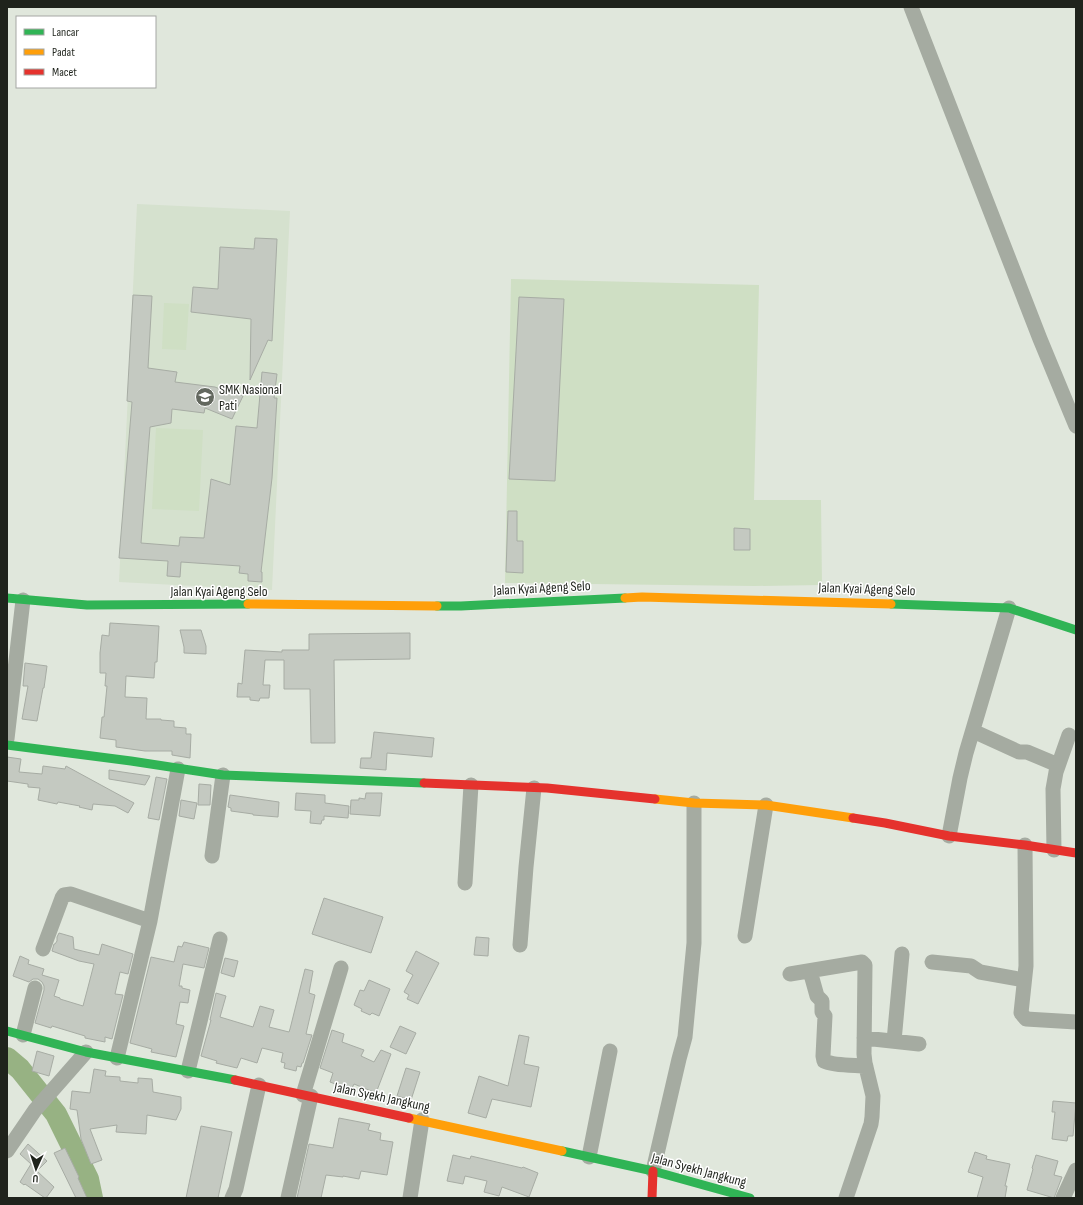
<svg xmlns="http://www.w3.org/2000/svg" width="1083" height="1205" font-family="'Sofia Sans Condensed',sans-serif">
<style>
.built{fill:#d5e1ce}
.green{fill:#cfdfc4}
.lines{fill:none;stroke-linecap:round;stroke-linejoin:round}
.river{stroke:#97b283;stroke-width:22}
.building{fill:#c4c9c1;stroke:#a7aca4}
.street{stroke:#a5aba1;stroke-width:15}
.fast{stroke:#30b455;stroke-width:9}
.slow{stroke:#ff9f0a;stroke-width:9}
.jam{stroke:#e5322d;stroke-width:9}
.labels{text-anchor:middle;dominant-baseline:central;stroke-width:3;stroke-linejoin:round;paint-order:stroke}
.poi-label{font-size:14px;fill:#1f231c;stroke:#fff;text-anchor:start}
.street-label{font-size:14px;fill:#1f231c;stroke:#fff}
</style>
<rect width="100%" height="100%" fill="#e0e7dc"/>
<path class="built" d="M 137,204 L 290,211 L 272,590 L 119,582 Z"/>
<path class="green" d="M 511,279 L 759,285 L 754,500 L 821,500 L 822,585 L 755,586 L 505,583 Z
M 164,303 L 189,304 L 186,350 L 162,349 Z
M 156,428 L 203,430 L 199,511 L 152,509 Z"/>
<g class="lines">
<path class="river" d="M 7,1058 L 20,1069 L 56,1114 L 88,1179 L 92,1198"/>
</g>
<path class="building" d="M 255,238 L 277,239 L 272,341 L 268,340 L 250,380 L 251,319 L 191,312 L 193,287 L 218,289 L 220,247 L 254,249 Z
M 133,295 L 152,296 L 148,368 L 177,372 L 175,382 L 215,387 L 227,392 L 228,389 L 243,396 L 232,419 L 205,408 L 204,413 L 172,409 L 171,423 L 150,427 L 141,543 L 179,546 L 180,537 L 204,538 L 211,479 L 230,485 L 236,426 L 257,428 L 262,372 L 277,374 L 274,398 L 277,398 L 272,478 L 261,572 L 262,572 L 262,582 L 248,581 L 248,574 L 239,573 L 240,566 L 181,562 L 180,577 L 167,576 L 168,561 L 119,558 L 132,402 L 127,401 Z
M 519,297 L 564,299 L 555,481 L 509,479 Z
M 508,511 L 517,511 L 517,541 L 523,541 L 523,573 L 506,572 Z
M 734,528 L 750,529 L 750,550 L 734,550 Z
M 110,623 L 159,626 L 157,662 L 155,662 L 154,678 L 126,676 L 125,697 L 147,698 L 146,719 L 161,719 L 161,720 L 174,721 L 174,727 L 186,728 L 186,734 L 191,734 L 190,758 L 172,755 L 172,751 L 145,751 L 116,747 L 116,740 L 100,738 L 102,717 L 104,717 L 107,686 L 105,686 L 106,673 L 100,673 L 100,653 L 102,635 L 109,636 Z
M 180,630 L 201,630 L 206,646 L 206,654 L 184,653 L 184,647 Z
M 410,633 L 410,659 L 334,660 L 335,743 L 311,743 L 310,689 L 284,689 L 284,660 L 265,660 L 263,685 L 270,685 L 269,698 L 260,698 L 259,701 L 250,700 L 250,697 L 237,697 L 238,683 L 242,684 L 245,650 L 282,652 L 282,650 L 309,650 L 309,634 Z
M 25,663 L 47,666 L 44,688 L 43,688 L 37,721 L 22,719 L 28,686 L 23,686 Z
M 374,732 L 434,738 L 432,757 L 387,753 L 386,770 L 360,768 L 361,758 L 371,758 Z
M 7,757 L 21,759 L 19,772 L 42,774 L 43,766 L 65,769 L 66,766 L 134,803 L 128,813 L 115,806 L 93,804 L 92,810 L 79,807 L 80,806 L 58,802 L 57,804 L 38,800 L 40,788 L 28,787 L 28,784 L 7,781 Z
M 109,770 L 129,773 L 150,776 L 145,785 L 109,779 Z
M 156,777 L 167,779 L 159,820 L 148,818 Z
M 199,784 L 211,785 L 210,805 L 198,805 Z
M 296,793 L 325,795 L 325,803 L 349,806 L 348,818 L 324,816 L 324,820 L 322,820 L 321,824 L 310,823 L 311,811 L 295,810 Z
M 366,793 L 382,793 L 380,816 L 350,814 L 351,800 L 359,800 L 359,798 L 365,799 Z
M 230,795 L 279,802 L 278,817 L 253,815 L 253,814 L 231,811 L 231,808 L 228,807 Z
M 181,800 L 197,803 L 194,819 L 179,816 Z
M 324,898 L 383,917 L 371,953 L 312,934 Z
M 59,933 L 73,937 L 74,949 L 99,955 L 102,944 L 133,954 L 128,974 L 120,972 L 115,994 L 123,995 L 112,1039 L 105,1037 L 105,1042 L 85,1038 L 85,1036 L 52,1026 L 51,1028 L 35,1023 L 44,990 L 44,986 L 42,982 L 38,979 L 33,979 L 29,982 L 13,976 L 20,956 L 29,960 L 28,964 L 44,969 L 42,975 L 59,980 L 54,996 L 60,998 L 60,999 L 83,1006 L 87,991 L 94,964 L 79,961 L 52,951 L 54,944 L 55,944 L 57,941 L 57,937 Z
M 476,937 L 489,938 L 488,956 L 474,955 Z
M 184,942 L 209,948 L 204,968 L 183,964 L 179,986 L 182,986 L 182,988 L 190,990 L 188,1003 L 180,1002 L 176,1024 L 184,1026 L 176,1057 L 151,1052 L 152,1049 L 130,1043 L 151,957 L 174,962 L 178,946 L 182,947 Z
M 416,951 L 439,963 L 418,1004 L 407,999 L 409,995 L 404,992 L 413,975 L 406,971 Z
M 225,958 L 238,961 L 234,977 L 221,973 Z
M 305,969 L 313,971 L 309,993 L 315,995 L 306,1034 L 312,1035 L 303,1063 L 302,1063 L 301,1067 L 297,1066 L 296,1071 L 284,1068 L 285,1063 L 281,1062 L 283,1053 L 262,1048 L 257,1063 L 241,1058 L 237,1068 L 216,1063 L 217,1061 L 201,1056 L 211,1020 L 210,1020 L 216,993 L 226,996 L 220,1017 L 253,1027 L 260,1006 L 274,1010 L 269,1027 L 289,1032 L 290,1029 Z
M 369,980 L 390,989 L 379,1016 L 372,1013 L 370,1015 L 361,1011 L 362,1009 L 354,1005 L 360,990 L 364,991 Z
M 400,1026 L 416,1033 L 406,1054 L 390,1047 Z
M 332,1030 L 344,1034 L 342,1042 L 364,1050 L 361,1056 L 374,1062 L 381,1050 L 391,1054 L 376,1093 L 354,1084 L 351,1090 L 330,1082 L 333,1073 L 320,1068 Z
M 519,1035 L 529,1037 L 524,1064 L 539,1067 L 531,1107 L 492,1099 L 486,1118 L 468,1113 L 479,1076 L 508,1086 Z
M 37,1051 L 54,1056 L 49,1076 L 32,1071 Z
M 406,1068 L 420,1072 L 411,1100 L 397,1096 Z
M 94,1069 L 106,1071 L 105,1076 L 120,1077 L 120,1081 L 138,1083 L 138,1078 L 152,1079 L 153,1092 L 181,1097 L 181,1109 L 176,1120 L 147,1115 L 146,1134 L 116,1132 L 117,1125 L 90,1129 L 102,1160 L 91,1164 L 81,1139 L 77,1110 L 70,1109 L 72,1091 L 90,1093 Z
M 1053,1101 L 1076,1103 L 1073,1136 L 1068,1136 L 1067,1141 L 1052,1139 L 1055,1112 L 1052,1112 Z
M 339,1118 L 370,1124 L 368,1130 L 381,1133 L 380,1140 L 393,1142 L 387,1175 L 361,1171 L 359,1179 L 343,1176 L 343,1177 L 326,1175 L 321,1198 L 297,1198 L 309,1144 L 333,1148 Z
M 201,1126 L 232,1132 L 218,1198 L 186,1198 Z
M 28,1144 L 47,1161 L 37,1171 L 54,1187 L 46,1198 L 45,1198 L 25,1184 L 24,1185 L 20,1182 L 31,1164 L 20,1154 Z
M 65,1148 L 79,1177 L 78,1178 L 87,1198 L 76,1198 L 54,1153 Z
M 975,1152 L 987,1156 L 986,1159 L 1010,1164 L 1005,1186 L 1007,1186 L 1005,1198 L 977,1198 L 983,1177 L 968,1172 Z
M 453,1155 L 470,1159 L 471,1156 L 522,1168 L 523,1167 L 538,1173 L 529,1197 L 502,1187 L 499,1196 L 484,1192 L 487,1181 L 465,1176 L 463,1184 L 447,1181 Z
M 1036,1155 L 1058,1161 L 1054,1175 L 1062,1177 L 1054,1198 L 1027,1190 L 1033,1169 L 1032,1168 Z"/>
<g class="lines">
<path class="street" d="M 911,7 L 1040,339 L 1076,426
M 973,731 L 1019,752 L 1027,752 L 1058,765
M 7,739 L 23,600
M 949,836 L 960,778 L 966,753 L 1009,608
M 1025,845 L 1026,966 L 1021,1013 L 1026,1019 L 1076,1022
M 1054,850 L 1053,789 L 1056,772 L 1069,735
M 212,856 L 223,775
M 465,883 L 471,785
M 150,921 L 178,769
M 745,936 L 766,805
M 520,945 L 526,867 L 534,788
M 43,949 L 62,898 L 64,895 L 71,894 L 150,921 L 117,1058
M 932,962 L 971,966 L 980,972 L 1024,980
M 810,971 L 817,996 L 822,1001 L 822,1012 L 825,1016 L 823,1056 L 824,1061 C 834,1066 854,1065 866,1066
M 790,974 L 862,962 L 865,965 L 864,1054 L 865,1063 L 873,1096 L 872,1117 L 871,1124 L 846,1198
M 23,1035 L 35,988
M 864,1038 L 919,1044
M 894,1041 L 902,954
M 188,1071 L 220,939
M 303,1095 L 341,968
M 7,1151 L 35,1110 L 86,1052
M 589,1157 L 610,1051
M 653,1171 L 679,1059 L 685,1037 L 694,943 L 694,803
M 232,1198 L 236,1189 L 259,1085
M 288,1198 L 311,1096
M 410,1198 L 422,1120
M 1063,1198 L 1076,1170"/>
<path class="fast" d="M 7,598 L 87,605 L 248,604
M 891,604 L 1009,608 L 1076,630
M 437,606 L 461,606 L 625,598
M 7,745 L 131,761 L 223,775 L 424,783
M 7,1031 L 86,1052 L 235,1080
M 562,1151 L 653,1171 L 750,1198"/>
<path class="slow" d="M 625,598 L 642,597 L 891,604
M 248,604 L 437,606
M 655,799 L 694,803 L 766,805 L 853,818
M 409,1118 L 562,1151"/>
<path class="jam" d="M 424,783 L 547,788 L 655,799
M 853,818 L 885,823 L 949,836 L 1025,845 L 1076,853
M 235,1080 L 409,1118
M 652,1198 L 653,1171"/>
</g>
<defs>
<symbol id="school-disc" viewBox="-11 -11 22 22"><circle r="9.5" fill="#63685f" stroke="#fff"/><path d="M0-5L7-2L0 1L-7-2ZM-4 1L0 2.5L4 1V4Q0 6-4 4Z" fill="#fff"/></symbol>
</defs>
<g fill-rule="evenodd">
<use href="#school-disc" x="194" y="386" width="22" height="22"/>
</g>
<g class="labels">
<g class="poi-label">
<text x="219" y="389">SMK Nasional<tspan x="219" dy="16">Pati</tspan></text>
</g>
<g class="street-label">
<text transform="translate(542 588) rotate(-3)">Jalan Kyai Ageng Selo</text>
<text transform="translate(867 589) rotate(2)">Jalan Kyai Ageng Selo</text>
<text x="219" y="591">Jalan Kyai Ageng Selo</text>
<text transform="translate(382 1097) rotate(12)">Jalan Syekh Jangkung</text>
<text transform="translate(699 1170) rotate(15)">Jalan Syekh Jangkung</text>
</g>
</g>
<rect width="1083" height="1205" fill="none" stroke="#1f231c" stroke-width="16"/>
<rect x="16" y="16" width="140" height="72" fill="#ffffff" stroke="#a5a7a4"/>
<rect x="24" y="29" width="20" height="6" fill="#30b455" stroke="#a5a7a4"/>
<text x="52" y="36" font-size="12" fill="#1f231c">Lancar</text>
<rect x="24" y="49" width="20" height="6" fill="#ff9f0a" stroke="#a5a7a4"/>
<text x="52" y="56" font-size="12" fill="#1f231c">Padat</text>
<rect x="24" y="69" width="20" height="6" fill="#e5322d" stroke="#a5a7a4"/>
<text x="52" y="76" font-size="12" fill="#1f231c">Macet</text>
<g transform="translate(36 1169) rotate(183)" stroke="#ffffff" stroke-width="3" paint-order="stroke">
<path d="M0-3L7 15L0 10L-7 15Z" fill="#1f231c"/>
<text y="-6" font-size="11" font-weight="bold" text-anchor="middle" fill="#1f231c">U</text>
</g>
</svg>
